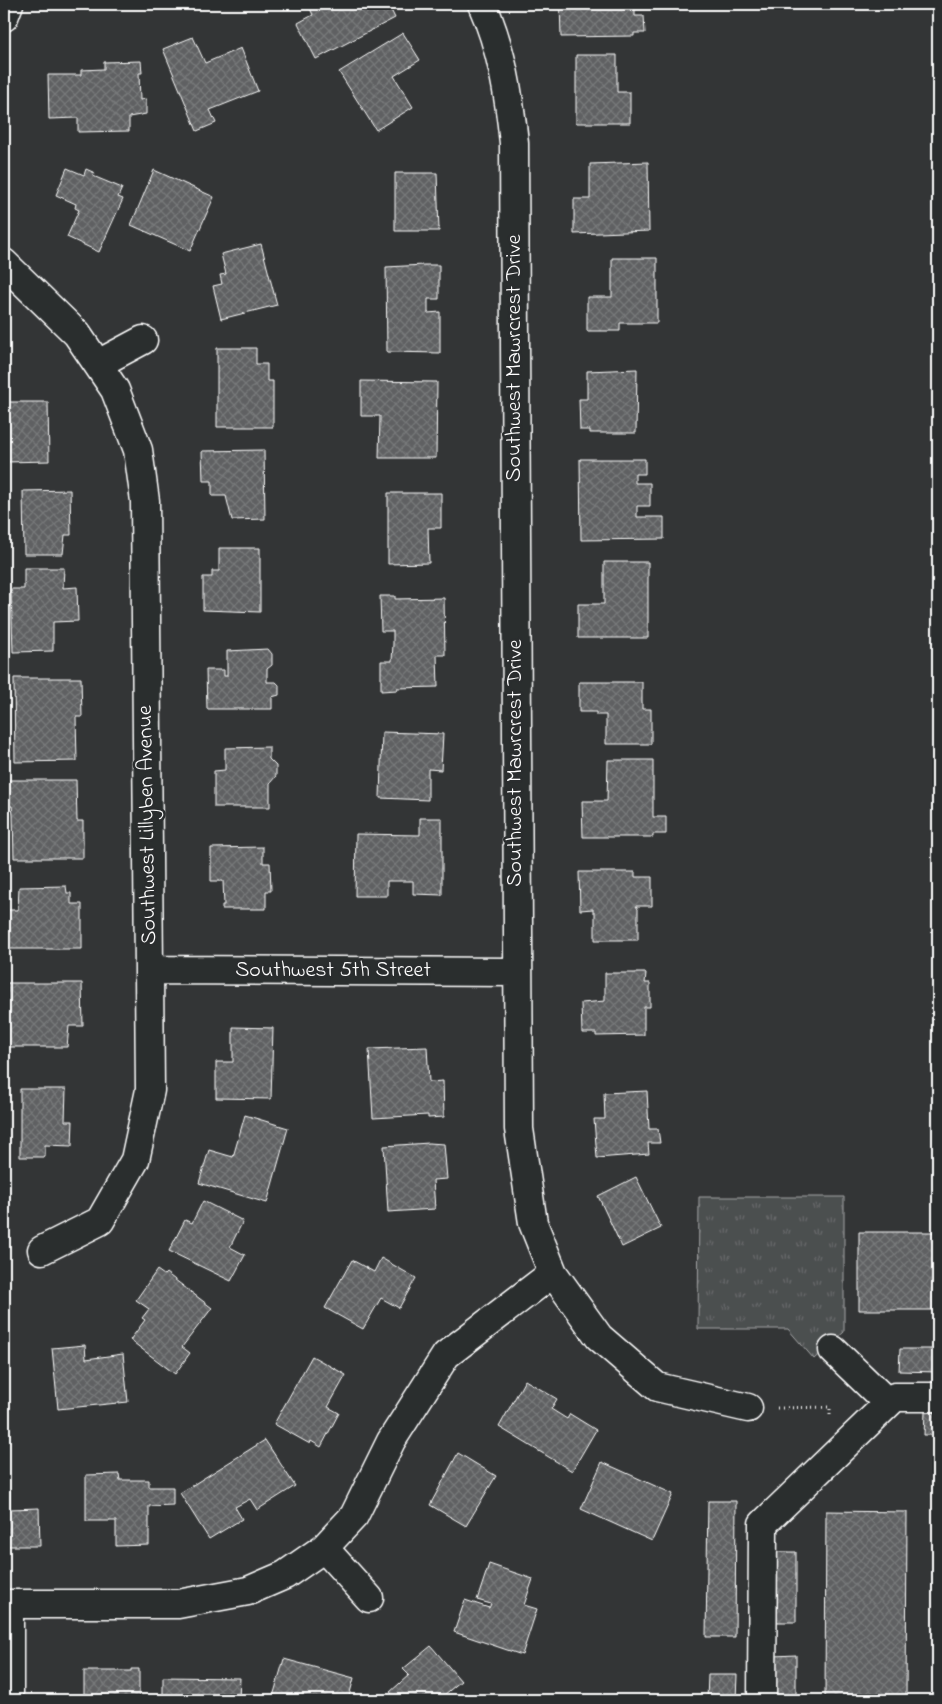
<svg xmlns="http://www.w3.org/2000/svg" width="942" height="1704" font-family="'Indie Flower',sans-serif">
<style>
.park{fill:url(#park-tufts);stroke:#a6a7a8}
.building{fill:url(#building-cross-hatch);stroke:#fff}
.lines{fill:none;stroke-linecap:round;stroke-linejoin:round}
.minor-casing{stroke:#fff;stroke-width:31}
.path{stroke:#fff;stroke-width:3;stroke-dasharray:1 4;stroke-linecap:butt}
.minor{stroke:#2a2d2e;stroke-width:28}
.labels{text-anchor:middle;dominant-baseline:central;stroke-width:5;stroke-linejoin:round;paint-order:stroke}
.street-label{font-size:22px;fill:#fff;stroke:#2a2d2e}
</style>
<defs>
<pattern id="park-tufts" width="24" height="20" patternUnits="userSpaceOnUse" patternTransform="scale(1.25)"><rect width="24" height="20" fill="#4c4f50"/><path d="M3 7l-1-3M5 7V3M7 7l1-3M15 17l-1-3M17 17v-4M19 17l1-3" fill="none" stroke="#67696a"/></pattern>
<pattern id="building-cross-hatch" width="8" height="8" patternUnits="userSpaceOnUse" patternTransform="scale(1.25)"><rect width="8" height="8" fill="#5f6162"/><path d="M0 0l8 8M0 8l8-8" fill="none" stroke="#77797a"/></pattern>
</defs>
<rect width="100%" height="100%" fill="#333536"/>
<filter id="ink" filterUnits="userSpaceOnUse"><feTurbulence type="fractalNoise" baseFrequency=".02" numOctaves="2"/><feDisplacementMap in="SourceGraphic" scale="10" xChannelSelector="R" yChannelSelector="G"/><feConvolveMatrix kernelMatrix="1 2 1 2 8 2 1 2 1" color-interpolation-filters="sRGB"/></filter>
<g filter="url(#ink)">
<path class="park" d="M 699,1197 L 844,1197 L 844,1332 L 814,1359 L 788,1329 L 698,1329 Z"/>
<path class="building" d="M 308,4 L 388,4 L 395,18 L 316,59 L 298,23 L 313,15 Z
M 560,4 L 635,4 L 635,16 L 644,16 L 645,33 L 634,33 L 634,36 L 561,37 Z
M 403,33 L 420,60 L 394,76 L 413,107 L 376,130 L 339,72 Z
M 193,37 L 205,63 L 241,48 L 258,91 L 210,110 L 216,123 L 197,131 L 163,49 Z
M 576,55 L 617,55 L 617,92 L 630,92 L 630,123 L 576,123 Z
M 141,61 L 142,73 L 139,73 L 140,100 L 146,99 L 146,114 L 129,117 L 129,131 L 78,132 L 78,118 L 49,119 L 48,75 L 81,75 L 81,70 L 104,69 L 104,62 Z
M 648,162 L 649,231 L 574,234 L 574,199 L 590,199 L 590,164 Z
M 67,168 L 84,175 L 86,169 L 95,173 L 93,176 L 122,188 L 118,197 L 123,199 L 99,252 L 67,237 L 79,210 L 75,208 L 76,204 L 56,195 Z
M 154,170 L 214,197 L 190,251 L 131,225 Z
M 395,173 L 437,173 L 439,231 L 395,231 Z
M 261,244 L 277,305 L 221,319 L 213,286 L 222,284 L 220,275 L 226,274 L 221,254 Z
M 612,258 L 657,258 L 657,323 L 620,323 L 620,331 L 587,331 L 587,297 L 612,297 Z
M 424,265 L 439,265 L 439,299 L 428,299 L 428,313 L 440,312 L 440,353 L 387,352 L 386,267 Z
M 217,348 L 256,348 L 256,364 L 267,364 L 267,381 L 273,381 L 273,427 L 217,427 Z
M 637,369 L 636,433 L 590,433 L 590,430 L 580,430 L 579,399 L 587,399 L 587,371 Z
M 361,381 L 437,382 L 436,458 L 379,458 L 380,416 L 361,416 Z
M 5,402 L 48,402 L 49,461 L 6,462 Z
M 264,450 L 265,519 L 232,520 L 226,496 L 212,496 L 212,481 L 203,481 L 202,451 Z
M 580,459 L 645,459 L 645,474 L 635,474 L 635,483 L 650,483 L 650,506 L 637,506 L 637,517 L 664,517 L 664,539 L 581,540 Z
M 70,490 L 71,535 L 65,535 L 63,554 L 24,554 L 23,491 Z
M 388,493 L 441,493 L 441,528 L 428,528 L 429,563 L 388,564 Z
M 219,548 L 260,548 L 260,612 L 203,610 L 203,577 L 212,577 L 212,571 L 219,571 Z
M 604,562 L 648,562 L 648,638 L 578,638 L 578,604 L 604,604 Z
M 24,568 L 64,568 L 63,588 L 77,587 L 78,621 L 53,622 L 53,651 L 13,652 L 11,589 L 24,589 Z
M 380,596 L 395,596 L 395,599 L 444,598 L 445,655 L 437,655 L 438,687 L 397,688 L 397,690 L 381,691 L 381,661 L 392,661 L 393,644 L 393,631 L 381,631 Z
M 268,649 L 272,654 L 272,665 L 267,669 L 267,682 L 276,682 L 279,685 L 279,695 L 272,697 L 272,709 L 207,709 L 206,670 L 224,670 L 224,676 L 227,676 L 227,651 Z
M 14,678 L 81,678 L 82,717 L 76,717 L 77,761 L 15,762 Z
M 579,682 L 642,682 L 642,709 L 651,709 L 651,744 L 606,744 L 606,715 L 596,715 L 596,712 L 579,712 Z
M 382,732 L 443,734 L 441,770 L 428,769 L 428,800 L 380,798 Z
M 269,747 L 269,759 L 276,766 L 276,776 L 270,783 L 270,807 L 214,807 L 214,771 L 225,770 L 225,748 Z
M 608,760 L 653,760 L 653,817 L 666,817 L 666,834 L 653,834 L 653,837 L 583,837 L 582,801 L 607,801 Z
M 8,780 L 76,780 L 77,821 L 83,821 L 83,858 L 14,858 L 13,815 L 12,806 L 8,806 Z
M 420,818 L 442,818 L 442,895 L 413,894 L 413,881 L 387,881 L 387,896 L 355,896 L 356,834 L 420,835 Z
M 263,847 L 263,863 L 270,863 L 271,891 L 266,891 L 266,909 L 222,909 L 222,905 L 224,905 L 223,881 L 211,881 L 211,848 Z
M 579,872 L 635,872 L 635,877 L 652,877 L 652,906 L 636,906 L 638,909 L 638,940 L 595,940 L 595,912 L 593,912 L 593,909 L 580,910 Z
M 66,886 L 67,893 L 71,893 L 71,904 L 82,904 L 82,949 L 5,949 L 5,910 L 18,910 L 19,887 Z
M 605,973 L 646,973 L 645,983 L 650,983 L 650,1007 L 644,1007 L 644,1035 L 596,1036 L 596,1033 L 582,1033 L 581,1003 L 605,1001 Z
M 7,983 L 82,983 L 83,1026 L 69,1026 L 67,1047 L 7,1047 Z
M 233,1027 L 273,1028 L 271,1099 L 216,1098 L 216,1062 L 233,1062 Z
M 427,1047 L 429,1082 L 443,1081 L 444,1117 L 428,1118 L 428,1115 L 373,1118 L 369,1049 Z
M 20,1089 L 66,1089 L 65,1121 L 73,1121 L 72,1146 L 45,1145 L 45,1157 L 20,1157 Z
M 647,1091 L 649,1129 L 658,1129 L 660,1143 L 648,1143 L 649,1154 L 597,1158 L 594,1119 L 605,1119 L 604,1093 Z
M 245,1115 L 288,1128 L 267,1203 L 199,1183 L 209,1150 L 233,1157 Z
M 429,1143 L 444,1144 L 447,1179 L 433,1180 L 435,1209 L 388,1212 L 384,1146 Z
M 636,1177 L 661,1228 L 622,1247 L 598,1196 Z
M 203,1201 L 243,1221 L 230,1247 L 245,1255 L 231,1281 L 169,1251 L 185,1220 L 192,1223 Z
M 859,1232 L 938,1232 L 938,1310 L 859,1310 Z
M 381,1258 L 416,1278 L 399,1308 L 381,1298 L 363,1329 L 325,1308 L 352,1260 L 374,1272 Z
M 157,1270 L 164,1275 L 166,1273 L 212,1308 L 182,1347 L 190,1353 L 175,1374 L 130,1340 L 145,1320 L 142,1318 L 149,1309 L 136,1300 Z
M 85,1345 L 86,1359 L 123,1354 L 128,1402 L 58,1409 L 52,1348 Z
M 900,1349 L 938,1349 L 938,1372 L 899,1371 Z
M 312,1356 L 346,1375 L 328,1407 L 339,1413 L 321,1447 L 311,1441 L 310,1444 L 274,1424 Z
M 525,1380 L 557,1399 L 551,1409 L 567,1419 L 570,1414 L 596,1430 L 572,1471 L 499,1427 Z
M 925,1412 L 938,1413 L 938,1435 L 924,1435 Z
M 265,1440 L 295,1486 L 257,1510 L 250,1499 L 235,1507 L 242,1519 L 209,1539 L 180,1493 Z
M 458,1453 L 496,1476 L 466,1526 L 430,1505 Z
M 602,1462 L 673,1494 L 652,1541 L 581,1509 Z
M 119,1474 L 120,1480 L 149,1480 L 149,1487 L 173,1487 L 173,1505 L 149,1506 L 149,1545 L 116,1546 L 116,1521 L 86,1521 L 86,1475 Z
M 4,1491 L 10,1491 L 10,1509 L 39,1508 L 40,1546 L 4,1546 Z
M 708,1501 L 736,1501 L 735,1637 L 706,1637 Z
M 826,1511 L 907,1512 L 906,1700 L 825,1700 Z
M 774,1552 L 796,1552 L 796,1622 L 774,1622 Z
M 489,1564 L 533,1579 L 524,1605 L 537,1609 L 522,1655 L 454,1632 L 465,1600 L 489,1608 L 491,1604 L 477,1600 Z
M 431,1646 L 461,1681 L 438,1700 L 397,1700 L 390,1692 L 409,1675 L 403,1669 Z
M 796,1655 L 796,1700 L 775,1700 L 774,1656 Z
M 284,1659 L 354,1678 L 348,1700 L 272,1700 Z
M 131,1669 L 139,1669 L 139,1700 L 84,1700 L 84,1671 L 131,1671 Z
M 708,1675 L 737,1675 L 736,1700 L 707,1700 Z
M 163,1677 L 240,1678 L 239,1700 L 163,1700 Z"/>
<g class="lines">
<defs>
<path id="minor" d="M 482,4 C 502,49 509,95 514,143 L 519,1129 L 533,1223 L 553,1273 L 599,1337 L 657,1387 L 748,1408
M 4,17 L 9,4
M 4,263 L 77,334 L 115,390 L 138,450 L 145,501 L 150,1090 L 135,1160 L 100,1221 L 42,1250
M 98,364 L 143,340
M 150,970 L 517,972
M 833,1350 L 888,1403
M 324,1548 L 369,1598
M 4,1604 L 178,1604 L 248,1591 L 285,1575 L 324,1548 L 354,1516 L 391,1441 L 446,1355 L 553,1273
M 9,1604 L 9,1700
M 762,1700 L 763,1524 L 895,1397 L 938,1397"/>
</defs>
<use href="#minor" class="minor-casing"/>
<path class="path" d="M 777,1408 L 830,1407 L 830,1418"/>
<use href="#minor" class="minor"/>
</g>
</g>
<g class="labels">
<g class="street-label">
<text transform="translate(515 358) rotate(-90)">Southwest Mawrcrest Drive</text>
<text transform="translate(516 763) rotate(-90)">Southwest Mawrcrest Drive</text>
<text transform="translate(148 825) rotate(-91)">Southwest Lillyben Avenue</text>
<text x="333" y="971">Southwest 5th Street</text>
</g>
</g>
<rect width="942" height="1704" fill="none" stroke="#2a2d2e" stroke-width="20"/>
<rect x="10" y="10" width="922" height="1684" fill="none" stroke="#fff" stroke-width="2" filter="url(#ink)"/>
</svg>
